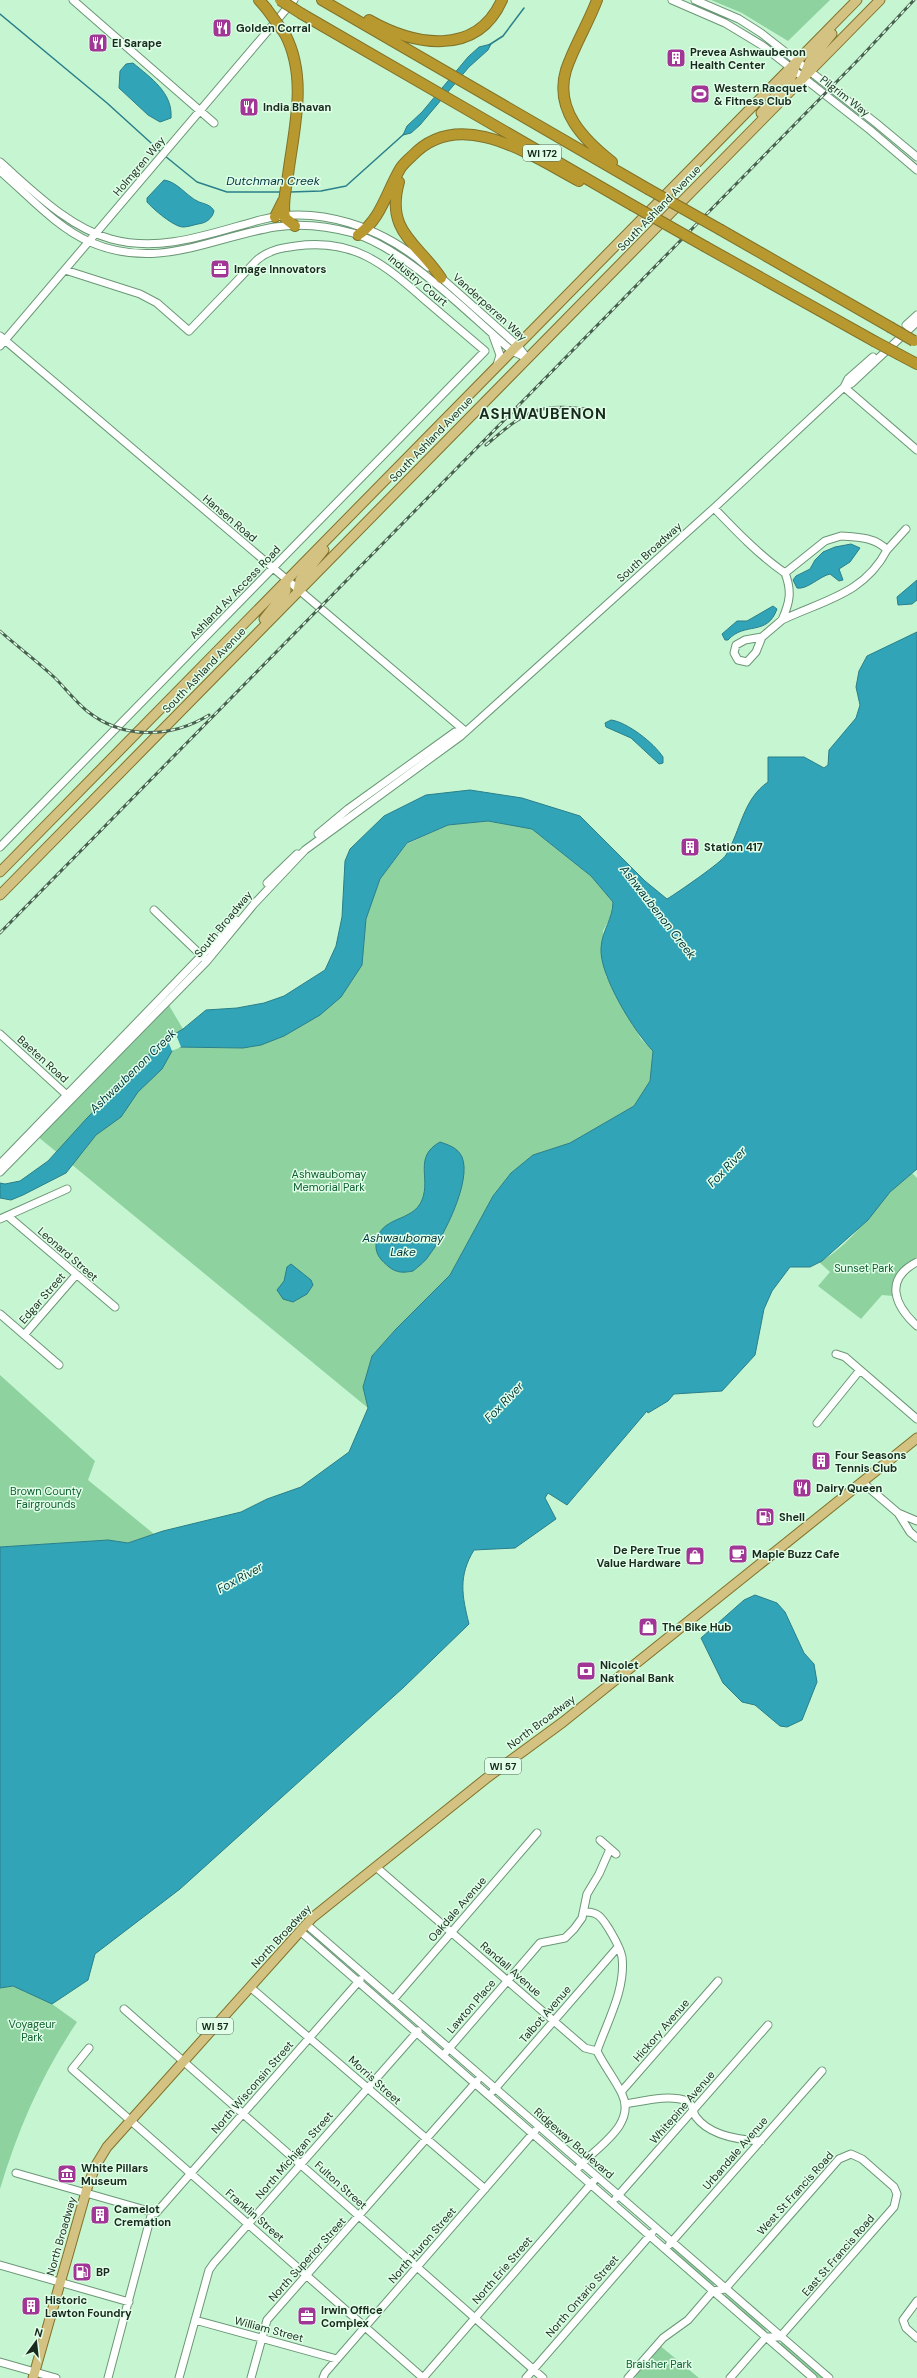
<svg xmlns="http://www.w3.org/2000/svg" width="917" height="2378" font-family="'DM Sans',sans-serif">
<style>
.green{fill:#8ed2a0}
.water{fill:#31a4b8;stroke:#2a7f8a}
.pier{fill:#c6f6d1}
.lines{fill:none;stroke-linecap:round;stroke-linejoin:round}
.stream{stroke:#2a7f8a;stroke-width:1.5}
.minor-casing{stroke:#6b9776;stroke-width:9}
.major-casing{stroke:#807229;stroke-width:11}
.highway-casing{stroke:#807229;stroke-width:12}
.minor{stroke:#fff;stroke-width:7}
.major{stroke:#d4c283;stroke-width:9}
.highway{stroke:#b89930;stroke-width:10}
.rail-casing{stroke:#47614e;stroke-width:3}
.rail{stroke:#e1fee8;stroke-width:1.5;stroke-dasharray:4.5;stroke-linecap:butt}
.highway-bridge-casing{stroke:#807229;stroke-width:12;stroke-linecap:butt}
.highway-bridge{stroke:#b89930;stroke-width:10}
.labels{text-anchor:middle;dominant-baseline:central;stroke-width:3;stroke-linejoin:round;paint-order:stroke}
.shield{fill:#e1fee8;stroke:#546a5a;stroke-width:1}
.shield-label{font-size:10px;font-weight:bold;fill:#182a1d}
.poi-label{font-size:11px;font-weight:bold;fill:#182a1d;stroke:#e1fee8;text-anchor:start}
.street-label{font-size:11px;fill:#182a1d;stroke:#e1fee8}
.park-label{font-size:11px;fill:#106031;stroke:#e1fee8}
.water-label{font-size:12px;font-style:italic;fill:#013740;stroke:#e1fee8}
.district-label{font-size:15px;font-weight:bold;letter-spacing:1px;fill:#182a1d;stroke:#e1fee8}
</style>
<rect width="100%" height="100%" fill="#c6f6d1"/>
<path class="green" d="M 711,0 L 830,0 L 788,41 L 742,13 Z
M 488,821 L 532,829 L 591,876 L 613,902 L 613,912 L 603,931 L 606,976 L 641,1039 L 653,1051 L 650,1081 L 634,1106 L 570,1143 L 533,1155 L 511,1173 L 493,1196 L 450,1275 L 396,1329 L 372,1356 L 363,1387 L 368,1408 L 37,1136 L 167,1002 L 183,1029 L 184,1047 L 243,1048 L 362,965 L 366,919 L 380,879 L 407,844 L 448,825 Z
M 912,1173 L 917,1178 L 917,1257 C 901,1268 894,1276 893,1296 L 882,1295 L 861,1319 L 818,1286 L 830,1272 L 819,1262 C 847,1248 869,1216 889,1193 C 895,1186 905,1180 912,1173 Z
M 0,1375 L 95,1461 L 88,1480 L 154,1534 L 128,1543 L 108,1540 L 0,1547 Z
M 13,1986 L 52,2004 L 77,2022 C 42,2074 18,2129 0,2189 L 0,1988 Z
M 672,2247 L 714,2283 L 714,2285 L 712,2286 L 671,2249 Z
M 725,2294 L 766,2328 L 766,2331 L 724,2297 Z
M 780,2343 L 783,2343 L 824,2378 L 817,2378 L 779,2345 Z
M 658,2344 L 699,2378 L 636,2378 L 632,2374 Z"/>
<path class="water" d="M 491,44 L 488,50 L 469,67 L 420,125 L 411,133 L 403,135 L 407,126 L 422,112 L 468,57 L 479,47 Z
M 133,63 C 151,78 173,93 171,118 L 160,122 L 148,115 L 119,88 L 120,71 L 126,64 Z
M 164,180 C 178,182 186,196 199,202 C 205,204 211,205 214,211 C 212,219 206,223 198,224 C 193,225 188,227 183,227 C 174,227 153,209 147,202 L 147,198 Z
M 851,544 L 860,548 L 850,562 L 839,569 L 843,580 L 839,581 L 830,574 C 820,576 807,590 797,588 L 793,580 L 796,576 L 810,569 L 815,560 L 823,552 L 835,547 Z
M 917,580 L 917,600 L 912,604 L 898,605 L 897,597 Z
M 773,606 L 777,609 C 767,637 745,621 728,640 L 725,640 L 722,634 L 737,621 L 747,621 Z
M 917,632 L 917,1169 L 890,1192 L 868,1220 L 822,1261 L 810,1267 L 790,1267 L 772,1291 L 764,1309 L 755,1355 L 722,1391 L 674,1394 L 668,1401 L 648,1413 L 647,1411 L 567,1505 L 548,1493 L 545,1498 L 556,1519 L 515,1548 L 474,1550 C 458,1576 462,1596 469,1624 L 404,1687 L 180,1889 L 95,1954 L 88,1980 L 52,2004 L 13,1986 L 0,1988 L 0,1547 L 108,1540 L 128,1543 L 163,1531 L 241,1512 L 267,1499 L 301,1487 L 349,1452 L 368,1408 L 363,1387 L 372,1356 L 396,1329 L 450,1275 L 493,1196 L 511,1173 L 533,1155 L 570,1143 L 634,1106 L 650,1081 L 653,1051 C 635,1033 599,975 601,948 C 602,930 613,919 613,902 L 591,876 L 532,829 L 488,821 L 448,825 L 407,843 L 380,879 L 366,919 L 362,965 L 341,997 L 320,1015 L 284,1036 L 261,1045 L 243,1048 L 177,1047 L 172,1051 L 162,1069 L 138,1092 L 121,1117 L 96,1135 L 66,1173 L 23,1195 L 11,1200 L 0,1198 L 0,1183 L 5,1184 L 20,1181 L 48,1161 L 87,1118 L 160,1043 L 183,1029 L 206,1010 L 237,1008 L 264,1003 L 284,996 L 325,970 L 336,946 L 342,917 L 345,861 L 350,849 L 384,816 L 426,795 L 470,790 L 522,798 L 580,816 L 645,881 L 667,899 C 677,893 722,862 726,855 C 741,830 743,799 768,782 L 768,757 L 804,757 L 824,768 L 828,765 L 829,750 L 856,718 L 860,705 L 856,687 L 859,671 L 867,656 Z
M 611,720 C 627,722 654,743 663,757 L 663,763 L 659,764 L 631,738 L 606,727 L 605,723 Z
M 440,1142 C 449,1145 458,1148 462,1157 C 472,1180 444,1236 430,1254 C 426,1261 419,1266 413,1271 C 403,1273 397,1273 389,1267 C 382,1261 375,1255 376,1244 C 379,1215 413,1223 422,1200 C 431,1178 413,1157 440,1142 Z
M 291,1264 L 311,1280 L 313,1285 L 307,1294 L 293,1302 L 283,1299 L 277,1290 L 284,1281 L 287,1267 Z
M 755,1595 L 777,1603 L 785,1612 L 804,1653 L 814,1664 L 817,1682 L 802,1720 L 787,1727 L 780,1726 L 755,1705 L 742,1702 L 723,1683 L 701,1638 L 744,1600 Z"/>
<path class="pier" d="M 175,1032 L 181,1047 L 172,1051 L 166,1036 Z"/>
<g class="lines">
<path class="stream" d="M 0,14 L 107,103 L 161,152
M 489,45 L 503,36 L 524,8
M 165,156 L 197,182 L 227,192 L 282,192
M 290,192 L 321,191 L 346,186 L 404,134"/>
<defs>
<path id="minor" d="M 73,0 L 214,123
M 672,0 L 725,23 L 763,46 L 870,130 L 917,170
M 695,0 L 739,19 L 761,33 L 876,123 L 917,157
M 0,162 C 33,191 68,227 111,239 C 162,253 211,233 260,220 C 319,204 383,228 428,267
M 0,171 C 28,195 56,227 90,242 C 157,271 210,238 275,227 C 301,223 328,226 353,233 C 409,251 467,313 512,351 L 527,358
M 438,275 L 517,345 L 527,358
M 906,325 L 917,315
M 0,336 L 465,731
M 493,336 L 500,355 L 497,365
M 0,346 L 294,0
M 844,387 L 848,379 L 873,357
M 844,387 L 917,450
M 714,508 C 736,531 759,555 785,573
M 841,536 C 857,537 875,537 887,550 C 864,594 824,600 782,620 C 790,602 792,591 785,573 L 825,541 Z
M 887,550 L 906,529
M 762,637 L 745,640 L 736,645 L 734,653 L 738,660 L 747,662 L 756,652 L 762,637 L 782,620
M 318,834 L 348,809 L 455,732 L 465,731
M 0,847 L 485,351 C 465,334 445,317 425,300 C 384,264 354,238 296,246 C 281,248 269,250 257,260 L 189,331 L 157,303 L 140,294 L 65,270
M 267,883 L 297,854
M 154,910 L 204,958
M 0,1034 L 69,1097
M 0,1164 L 236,920
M 0,1172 L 207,961 L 254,904 L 305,850 L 461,736 L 714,508 L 844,387 L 852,383 L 917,322
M 9,1217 L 115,1307
M 0,1219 L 67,1189
M 917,1262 C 884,1279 894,1305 917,1326
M 0,1314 L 59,1365
M 24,1335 L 76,1275
M 836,1354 L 845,1357 L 917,1419
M 817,1423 L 860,1370
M 862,1482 L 898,1513 L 917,1521
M 898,1513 L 910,1532 L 917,1538
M 600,1840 L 616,1854
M 376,1867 L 585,2048 L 597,2051 C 604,2066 615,2079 622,2094 C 637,2125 596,2147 579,2167
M 584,1912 C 598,1911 602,1918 609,1929 C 614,1938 620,1947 622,1957 C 626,1989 607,2022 597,2051
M 306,1924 L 829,2378
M 300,1931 L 813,2378
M 250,1987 L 485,2189
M 393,2000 L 537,1833
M 124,2009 L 543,2378
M 89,2048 L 72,2069 L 423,2378 L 597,2177
M 446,2052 L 540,1943 L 565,1938 L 574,1929 L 582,1918 L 587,1894 L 599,1874 L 610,1849
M 493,2091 L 618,1947
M 621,2092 L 718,1981
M 626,2104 C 644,2101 669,2094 687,2101 C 694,2104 692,2112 696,2117 C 710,2136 739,2140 761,2141
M 16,2173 L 156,2213 L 360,1980
M 616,2198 L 768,2025
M 669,2245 L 822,2071
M 0,2265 L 129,2302
M 917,2301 L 903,2320 L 906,2328 L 917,2338
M 195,2320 L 337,2359
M 0,2362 L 56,2378
M 108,2378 L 152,2212
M 179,2378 L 209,2270 L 214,2263 L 418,2031
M 251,2378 L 267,2320 L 477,2081
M 323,2378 L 325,2373 L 535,2131
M 526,2378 L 652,2233
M 628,2378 L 663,2338 L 688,2320 L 713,2291 L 725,2289 L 839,2159 L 851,2154 L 862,2159 L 894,2187 L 897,2194 L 894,2207 L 780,2337 L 766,2337 L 730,2378"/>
<path id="major" d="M 804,76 L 810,61 L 832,34
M 761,113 L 791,78 L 797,62
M 298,591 L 300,580 L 324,550
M 264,619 L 286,591 L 286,581
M 0,872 L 857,0
M 0,895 L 880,0
M 33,2378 L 88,2185 L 96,2165 L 107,2147 L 312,1918 L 488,1777 L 563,1722 L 917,1438"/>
<path id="highway" d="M 259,0 L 266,8
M 322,0 L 648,189
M 597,0 C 588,24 574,46 566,70 C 554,110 584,140 612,162
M 302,14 L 632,205
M 369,20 C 413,45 476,58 502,0
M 285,34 C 308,78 294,128 288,175 C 286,190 282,203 285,218 L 295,226
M 399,182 C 385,232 418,243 441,278
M 275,217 L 283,201
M 721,230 L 890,327
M 358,235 C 381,219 386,193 400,169 C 403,164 408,160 412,156 C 460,105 532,156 579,181
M 706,247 L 874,341
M 900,355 L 917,364"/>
</defs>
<use href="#minor" class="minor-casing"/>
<use href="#major" class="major-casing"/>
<use href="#highway" class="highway-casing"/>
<use href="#minor" class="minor"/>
<use href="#major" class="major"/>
<use href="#highway" class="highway"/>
<defs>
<path id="rail" d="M 486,445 C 524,412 540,401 590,410
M 0,631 C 18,647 38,662 55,678 C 66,689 75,701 87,711 C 123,740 172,738 209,715
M 0,933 L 859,59 L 914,0"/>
</defs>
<use href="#rail" class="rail-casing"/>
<use href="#rail" class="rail"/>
<defs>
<path id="highway-bridge" d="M 280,0 L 302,14
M 266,8 L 285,34
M 648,189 L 721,230
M 632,205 L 706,247
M 890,327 L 914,341
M 874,341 L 900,355"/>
</defs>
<use href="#highway-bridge" class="highway-bridge-casing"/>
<use href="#highway-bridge" class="highway-bridge"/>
</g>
<defs>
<symbol id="restaurant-square" viewBox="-11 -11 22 22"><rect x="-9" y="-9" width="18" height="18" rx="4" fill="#a13697" stroke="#e1fee8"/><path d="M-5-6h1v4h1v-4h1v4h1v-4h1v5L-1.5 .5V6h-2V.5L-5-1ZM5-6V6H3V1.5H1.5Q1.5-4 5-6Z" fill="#fff"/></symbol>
<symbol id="building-square" viewBox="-11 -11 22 22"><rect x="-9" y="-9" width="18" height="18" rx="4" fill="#a13697" stroke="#e1fee8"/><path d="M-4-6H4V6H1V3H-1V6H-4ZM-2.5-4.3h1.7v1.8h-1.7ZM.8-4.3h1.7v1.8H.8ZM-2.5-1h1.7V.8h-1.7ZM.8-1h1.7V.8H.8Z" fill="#fff"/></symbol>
<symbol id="stadium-square" viewBox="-11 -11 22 22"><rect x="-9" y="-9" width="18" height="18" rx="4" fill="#a13697" stroke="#e1fee8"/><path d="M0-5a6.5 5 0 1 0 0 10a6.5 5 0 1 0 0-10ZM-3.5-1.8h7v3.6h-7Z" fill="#fff"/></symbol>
<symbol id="office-square" viewBox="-11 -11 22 22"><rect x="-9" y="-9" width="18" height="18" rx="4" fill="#a13697" stroke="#e1fee8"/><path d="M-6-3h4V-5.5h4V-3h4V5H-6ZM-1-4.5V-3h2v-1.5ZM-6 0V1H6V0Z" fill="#fff"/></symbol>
<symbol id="fuel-square" viewBox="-11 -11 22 22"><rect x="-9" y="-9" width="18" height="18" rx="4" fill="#a13697" stroke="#e1fee8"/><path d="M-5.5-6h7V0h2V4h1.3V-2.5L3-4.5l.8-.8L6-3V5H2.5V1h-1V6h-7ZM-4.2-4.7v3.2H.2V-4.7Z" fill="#fff"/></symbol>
<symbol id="cafe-square" viewBox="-11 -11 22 22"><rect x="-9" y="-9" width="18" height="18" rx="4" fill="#a13697" stroke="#e1fee8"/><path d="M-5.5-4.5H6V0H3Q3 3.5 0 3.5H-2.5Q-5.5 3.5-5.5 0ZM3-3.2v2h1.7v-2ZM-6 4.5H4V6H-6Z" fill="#fff"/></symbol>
<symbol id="shop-square" viewBox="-11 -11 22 22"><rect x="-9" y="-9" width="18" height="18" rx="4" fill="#a13697" stroke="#e1fee8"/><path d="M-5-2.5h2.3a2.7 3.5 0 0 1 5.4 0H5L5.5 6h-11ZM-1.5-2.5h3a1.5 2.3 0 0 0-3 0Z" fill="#fff"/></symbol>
<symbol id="bank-square" viewBox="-11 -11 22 22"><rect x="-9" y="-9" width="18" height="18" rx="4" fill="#a13697" stroke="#e1fee8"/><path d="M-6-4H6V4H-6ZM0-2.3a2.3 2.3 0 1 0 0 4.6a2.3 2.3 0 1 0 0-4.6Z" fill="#fff"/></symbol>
<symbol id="museum-square" viewBox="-11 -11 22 22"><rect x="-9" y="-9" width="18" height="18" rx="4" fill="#a13697" stroke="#e1fee8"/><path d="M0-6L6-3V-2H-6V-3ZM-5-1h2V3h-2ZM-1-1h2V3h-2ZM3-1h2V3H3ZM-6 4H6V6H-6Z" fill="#fff"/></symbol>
</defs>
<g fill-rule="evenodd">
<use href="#restaurant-square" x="211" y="17" width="22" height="22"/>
<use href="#restaurant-square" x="87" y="32" width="22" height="22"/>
<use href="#building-square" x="665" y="47" width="22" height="22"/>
<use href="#stadium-square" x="689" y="83" width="22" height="22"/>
<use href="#restaurant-square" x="238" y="96" width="22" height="22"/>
<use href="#office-square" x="209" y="258" width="22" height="22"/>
<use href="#building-square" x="679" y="836" width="22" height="22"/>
<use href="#building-square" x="810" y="1450" width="22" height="22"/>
<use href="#restaurant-square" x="791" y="1477" width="22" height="22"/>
<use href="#fuel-square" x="754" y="1506" width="22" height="22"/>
<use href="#cafe-square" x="727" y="1543" width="22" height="22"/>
<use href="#shop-square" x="684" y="1545" width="22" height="22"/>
<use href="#shop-square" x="637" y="1616" width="22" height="22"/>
<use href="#bank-square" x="575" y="1660" width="22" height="22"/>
<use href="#museum-square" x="56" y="2163" width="22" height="22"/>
<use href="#building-square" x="89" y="2204" width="22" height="22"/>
<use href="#fuel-square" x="71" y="2261" width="22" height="22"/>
<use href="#building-square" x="20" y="2295" width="22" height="22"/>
<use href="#office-square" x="296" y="2305" width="22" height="22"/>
</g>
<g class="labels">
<g class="shield">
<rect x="523" y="145" width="38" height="16" rx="3"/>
<rect x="485" y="1758" width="36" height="16" rx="3"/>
<rect x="197" y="2018" width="36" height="16" rx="3"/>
</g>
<g class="shield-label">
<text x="542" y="153">WI 172</text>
<text x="503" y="1766">WI 57</text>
<text x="215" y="2026">WI 57</text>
</g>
<g class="poi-label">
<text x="236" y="28">Golden Corral</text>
<text x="112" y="43">El Sarape</text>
<text x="690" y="52">Prevea Ashwaubenon<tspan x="690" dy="13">Health Center</tspan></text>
<text x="714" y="88">Western Racquet<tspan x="714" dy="13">&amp; Fitness Club</tspan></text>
<text x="263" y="107">India Bhavan</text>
<text x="234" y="269">Image Innovators</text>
<text x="704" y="847">Station 417</text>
<text x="835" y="1455">Four Seasons<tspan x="835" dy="13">Tennis Club</tspan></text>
<text x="816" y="1488">Dairy Queen</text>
<text x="779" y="1517">Shell</text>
<text x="681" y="1550" text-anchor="end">De Pere True<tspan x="681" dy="13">Value Hardware</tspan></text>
<text x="752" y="1554">Maple Buzz Cafe</text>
<text x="662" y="1627">The Bike Hub</text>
<text x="600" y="1665">Nicolet<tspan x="600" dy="13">National Bank</tspan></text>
<text x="81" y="2168">White Pillars<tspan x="81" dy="13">Museum</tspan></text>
<text x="114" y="2209">Camelot<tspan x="114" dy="13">Cremation</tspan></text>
<text x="96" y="2272">BP</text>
<text x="45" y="2300">Historic<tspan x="45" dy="13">Lawton Foundry</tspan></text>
<text x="321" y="2310">Irwin Office<tspan x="321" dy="13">Complex</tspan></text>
</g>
<g class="street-label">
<text transform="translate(845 96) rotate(38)">Pilgrim Way</text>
<text transform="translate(139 166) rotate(-50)">Holmgren Way</text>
<text transform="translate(659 208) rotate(-46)">South Ashland Avenue</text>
<text transform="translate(418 280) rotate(40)">Industry Court</text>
<text transform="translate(490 307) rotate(42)">Vanderperren Way</text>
<text transform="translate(431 439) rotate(-46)">South Ashland Avenue</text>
<text transform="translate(230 518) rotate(40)">Hansen Road</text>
<text transform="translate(649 552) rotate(-42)">South Broadway</text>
<text transform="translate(235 592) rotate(-46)">Ashland Av Access Road</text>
<text transform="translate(204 670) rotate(-46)">South Ashland Avenue</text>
<text transform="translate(223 924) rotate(-50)">South Broadway</text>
<text transform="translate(43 1059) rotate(42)">Baeten Road</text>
<text transform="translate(68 1254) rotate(41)">Leonard Street</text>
<text transform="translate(42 1298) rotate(-49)">Edgar Street</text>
<text transform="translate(541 1722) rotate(-37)">North Broadway</text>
<text transform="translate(457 1909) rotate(-49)">Oakdale Avenue</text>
<text transform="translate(281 1936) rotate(-47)">North Broadway</text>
<text transform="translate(511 1969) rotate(41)">Randall Avenue</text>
<text transform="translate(471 2006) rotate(-49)">Lawton Place</text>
<text transform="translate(545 2014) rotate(-49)">Talbot Avenue</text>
<text transform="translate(661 2030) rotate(-49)">Hickory Avenue</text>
<text transform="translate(375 2080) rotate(42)">Morris Street</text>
<text transform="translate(252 2087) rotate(-49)">North Wisconsin Street</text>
<text transform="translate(682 2107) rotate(-49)">Whitepine Avenue</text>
<text transform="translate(574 2143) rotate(41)">Ridgeway Boulevard</text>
<text transform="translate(735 2153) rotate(-49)">Urbandale Avenue</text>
<text transform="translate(294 2155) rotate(-49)">North Michigan Street</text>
<text transform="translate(341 2185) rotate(42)">Fulton Street</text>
<text transform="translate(795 2193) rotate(-48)">West St Francis Road</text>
<text transform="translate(255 2215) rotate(41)">Franklin Street</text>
<text transform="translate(61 2236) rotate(-74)">North Broadway</text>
<text transform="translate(422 2245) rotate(-49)">North Huron Street</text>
<text transform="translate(838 2255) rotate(-49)">East St Francis Road</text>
<text transform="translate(307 2259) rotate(-48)">North Superior Street</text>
<text transform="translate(502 2270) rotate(-49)">North Erie Street</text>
<text transform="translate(582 2296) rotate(-49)">North Ontario Street</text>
<text transform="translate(269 2329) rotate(15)">William Street</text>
</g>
<g class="park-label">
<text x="329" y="1174">Ashwaubomay<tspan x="329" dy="13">Memorial Park</tspan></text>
<text x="864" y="1268">Sunset Park</text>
<text x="46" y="1491">Brown County<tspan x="46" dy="13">Fairgrounds</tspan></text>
<text x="32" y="2024">Voyageur<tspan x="32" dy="13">Park</tspan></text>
<text x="659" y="2364">Braisher Park</text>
</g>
<g class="water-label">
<text x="273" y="181">Dutchman Creek</text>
<text transform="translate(658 912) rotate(52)">Ashwaubenon Creek</text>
<text transform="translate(133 1071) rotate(-44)">Ashwaubenon Creek</text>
<text transform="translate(727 1167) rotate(-46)">Fox River</text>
<text x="403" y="1238">Ashwaubomay<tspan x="403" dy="14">Lake</tspan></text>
<text transform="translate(504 1402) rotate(-46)">Fox River</text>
<text transform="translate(240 1578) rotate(-29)">Fox River</text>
</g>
<g class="district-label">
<text x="543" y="414">ASHWAUBENON</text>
</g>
</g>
<g transform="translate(36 2342) rotate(15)" stroke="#e1fee8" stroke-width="3" paint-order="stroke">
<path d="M0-3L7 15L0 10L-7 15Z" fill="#182a1d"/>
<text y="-6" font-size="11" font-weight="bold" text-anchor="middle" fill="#182a1d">N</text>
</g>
</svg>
